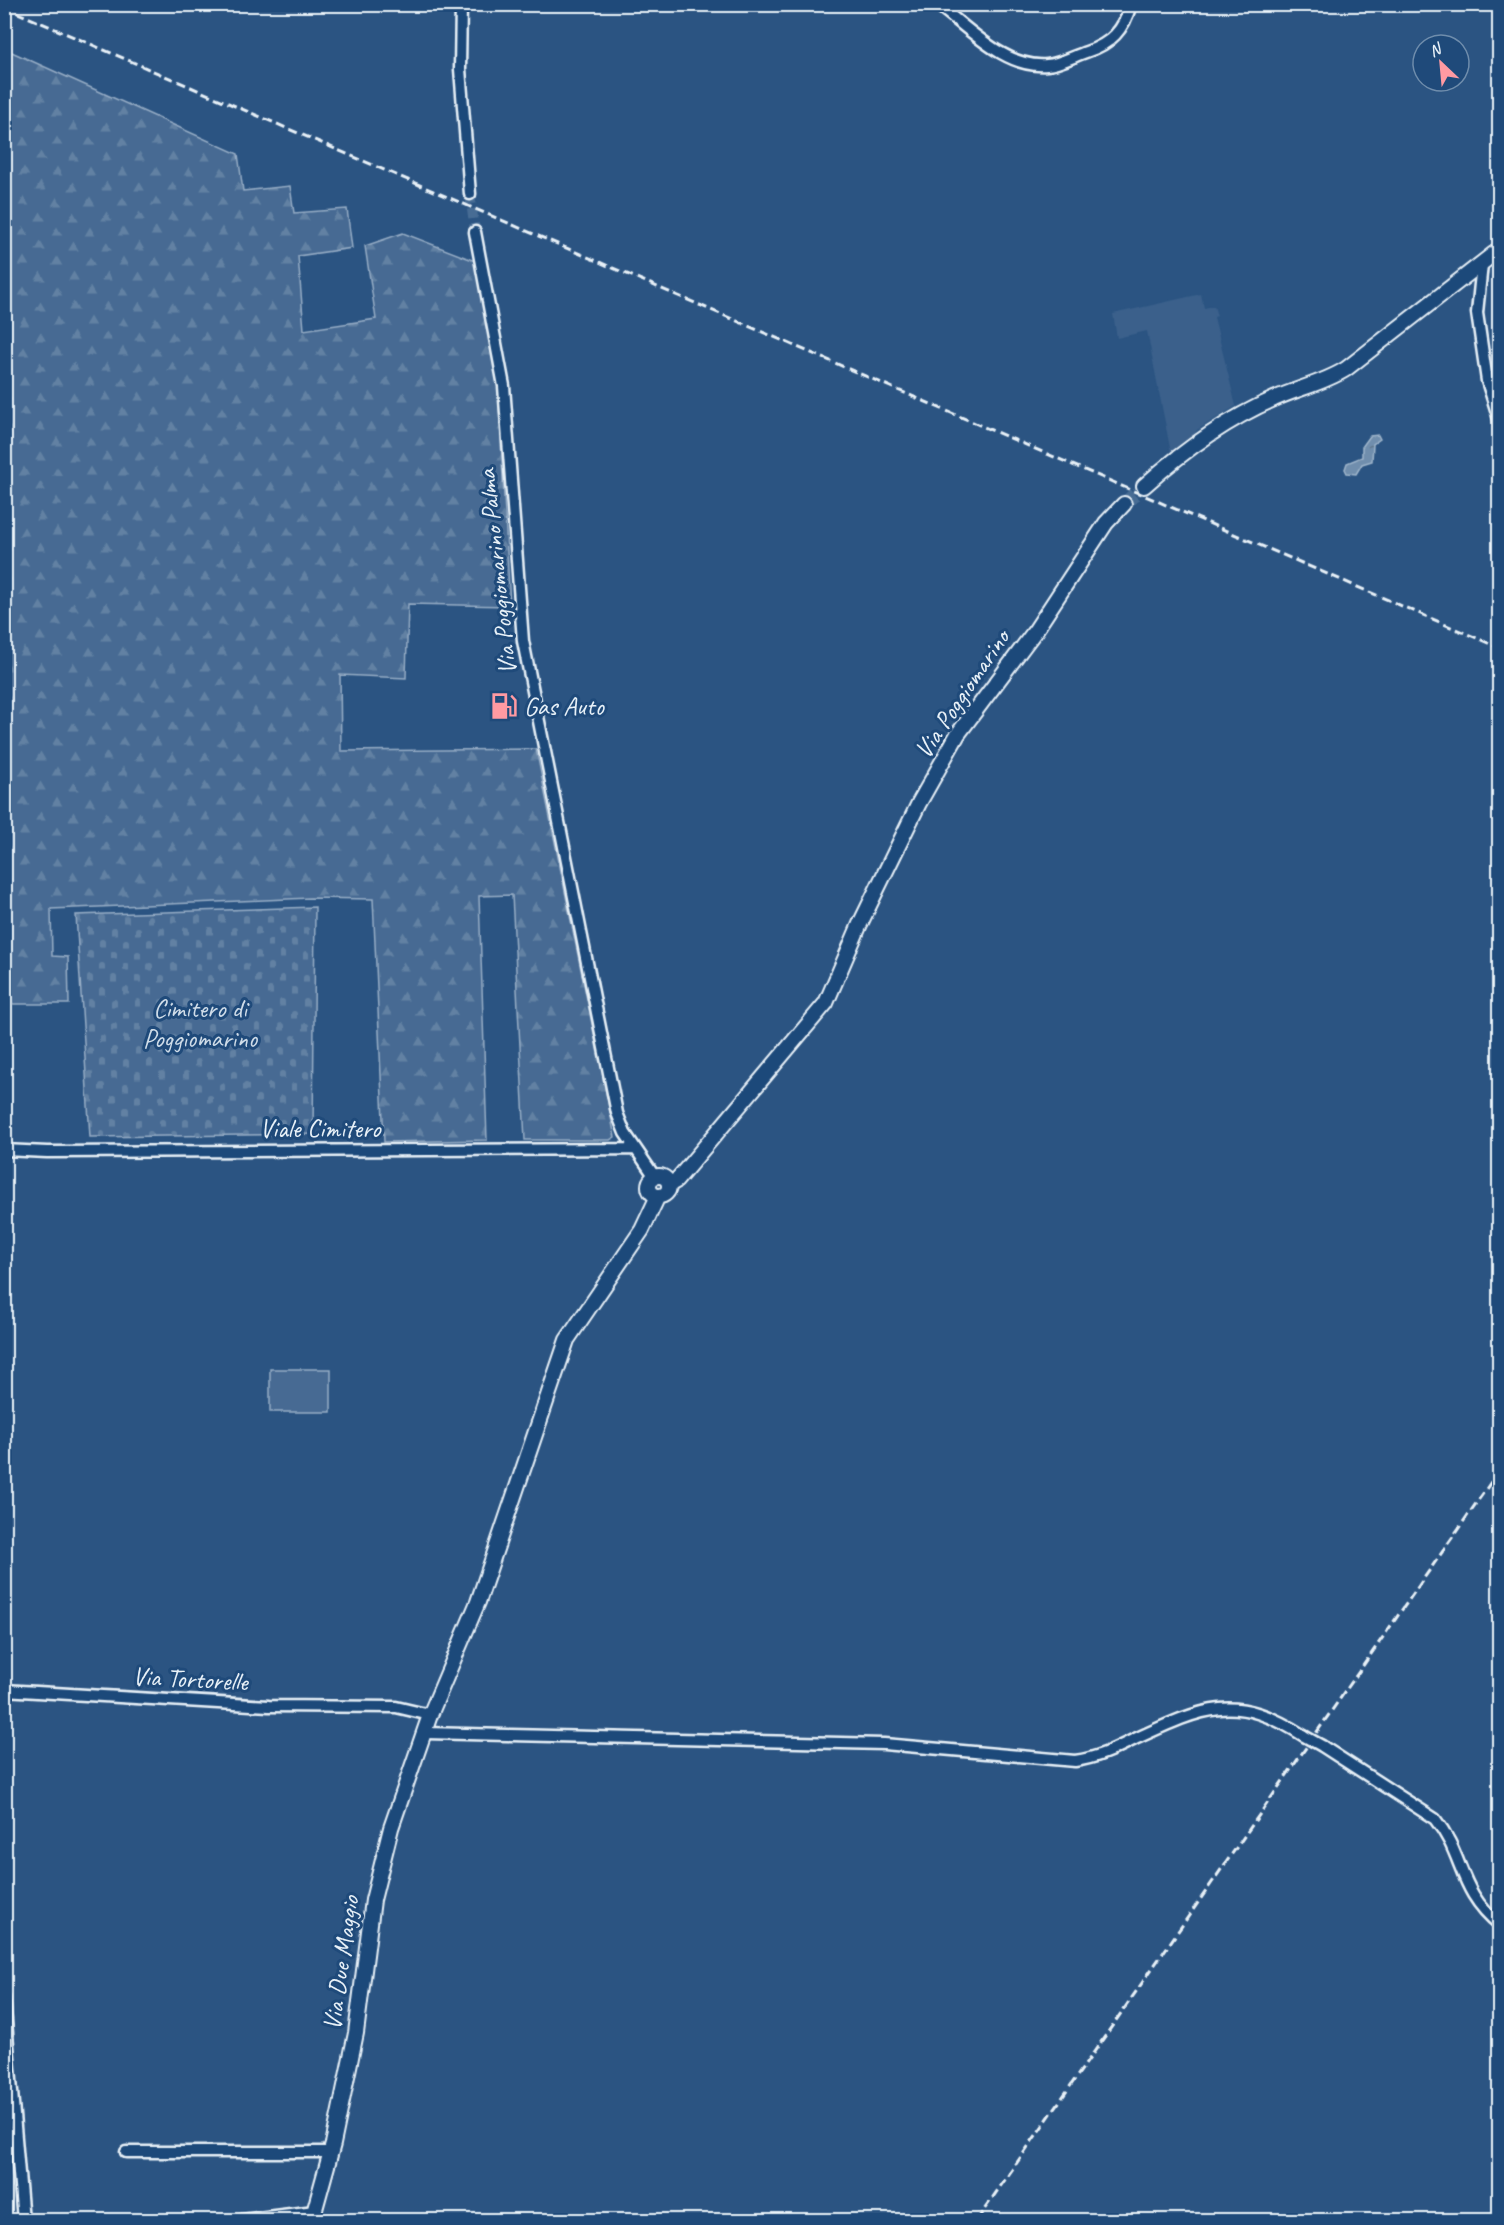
<svg xmlns="http://www.w3.org/2000/svg" width="1504" height="2225" font-family="Caveat,sans-serif">
<style>
.built{fill:#3a608b}
.green{fill:#476b93;stroke:#98aec6;stroke-width:1.5}
.forest{fill:url(#forest-firs);stroke:#98aec6;stroke-width:1.5}
.cemetery{fill:url(#cemetery-stones);stroke:#98aec6;stroke-width:1.5}
.water{fill:url(#water-ripples);stroke:#a0b6cb;stroke-width:1.5}
.lines{fill:none;stroke-linecap:round;stroke-linejoin:round}
.minor-tunnel{stroke:#476c94;stroke-width:10;stroke-dasharray:10 5;stroke-linecap:butt}
.major-tunnel{stroke:#476c94;stroke-width:14;stroke-dasharray:14 7;stroke-linecap:butt}
.minor-casing{stroke:#e8f1f8;stroke-width:15}
.major-casing{stroke:#e8f1f8;stroke-width:18}
.minor{stroke:#1f4a7a;stroke-width:10}
.major{stroke:#1f4a7a;stroke-width:14}
.rail{stroke:#e8f1f8;stroke-width:3;stroke-dasharray:9 4.5;stroke-linecap:butt}
.minor-bridge-casing{stroke:#e8f1f8;stroke-width:15;stroke-linecap:butt}
.minor-bridge{stroke:#1f4a7a;stroke-width:10}
.labels{text-anchor:middle;dominant-baseline:central;stroke-width:6;stroke-linejoin:round;paint-order:stroke}
.street-label{font-size:26px;fill:#e8f1f8;stroke:#1f4a7a}
.poi-label{font-size:26px;fill:#e8f1f8;stroke:#1f4a7a;text-anchor:start}
.park-label{font-size:26px;fill:#d0dde9;stroke:#1f4a7a}
</style>
<defs>
<pattern id="forest-firs" width="22" height="20" patternUnits="userSpaceOnUse" patternTransform="scale(1.5)"><rect width="22" height="20" fill="#476b93"/><path d="M5 1l3.5 6h-7zM16 11l3.5 6h-7z" fill="#6281a3"/></pattern>
<pattern id="cemetery-stones" width="16" height="16" patternUnits="userSpaceOnUse" patternTransform="scale(1.5)"><rect width="16" height="16" fill="#476b93"/><path d="M2 7V4a2 2 0 0 1 4 0v3zM10 15v-3a2 2 0 0 1 4 0v3z" fill="#6281a3"/></pattern>
<pattern id="water-ripples" width="26" height="14" patternUnits="userSpaceOnUse" patternTransform="scale(1.5)"><rect width="26" height="14" fill="#708ead"/><path d="M2 4q2-2 4 0t4 0M15 11q2-2 4 0t4 0" fill="none" stroke="#61768a"/></pattern>
</defs>
<rect width="100%" height="100%" fill="#2b5482"/>
<filter id="ink" filterUnits="userSpaceOnUse"><feTurbulence type="fractalNoise" baseFrequency=".0167" numOctaves="2"/><feDisplacementMap in="SourceGraphic" scale="12" xChannelSelector="R" yChannelSelector="G"/><feConvolveMatrix kernelMatrix="1 2 1 2 8 2 1 2 1" color-interpolation-filters="sRGB"/></filter>
<g filter="url(#ink)">
<path class="built" d="M 1201,294 L 1204,308 L 1214,306 L 1217,316 L 1214,317 L 1236,406 L 1197,430 L 1193,437 L 1171,453 L 1147,331 L 1117,338 L 1113,314 Z"/>
<path class="green" d="M 270,1369 L 331,1369 L 331,1412 L 270,1412 Z"/>
<path class="forest" d="M 5,49 L 238,154 L 243,191 L 290,186 L 294,213 L 347,209 L 352,248 L 298,256 L 304,330 L 376,319 L 365,246 L 403,233 L 475,261 L 498,387 L 510,606 L 408,604 L 406,678 L 340,675 L 341,751 L 536,749 L 615,1137 L 610,1140 L 525,1140 L 512,895 L 479,896 L 487,1140 L 384,1142 L 373,899 L 310,898 L 51,909 L 52,956 L 68,957 L 69,1004 L 5,1004 Z"/>
<path class="cemetery" d="M 315,907 L 313,1134 L 90,1137 L 76,915 Z"/>
<path class="water" d="M 1378,435 L 1380,439 L 1373,444 L 1372,461 L 1362,464 L 1356,474 L 1347,473 L 1345,469 L 1347,463 L 1362,457 L 1362,447 L 1370,436 Z"/>
<g class="lines">
<path class="minor-tunnel" d="M 470,194 L 475,232"/>
<path class="major-tunnel" d="M 1124,504 L 1144,486"/>
<defs>
<path id="minor" d="M 461,4 L 460,69 L 470,194
M 936,4 C 968,27 1005,69 1047,65 C 1060,64 1074,56 1086,52 C 1111,44 1124,30 1131,4
M 475,232 L 504,386 L 523,641 L 617,1113 L 625,1133 L 655,1177
M 1482,264 L 1477,313 L 1487,381 L 1500,422
M 4,1150 L 47,1152 L 636,1149
M 4,1690 L 269,1706 L 396,1707 L 430,1715
M 426,1733 L 884,1744 L 1075,1761 C 1097,1758 1115,1749 1135,1739 C 1204,1707 1236,1692 1304,1736
M 1322,1746 L 1435,1819 C 1465,1856 1457,1890 1500,1925
M 4,1998 L 23,2220
M 126,2152 L 331,2152
M 242,2220 L 315,2211"/>
<path id="major" d="M 1144,486 C 1183,451 1225,420 1274,399 C 1298,388 1324,383 1346,369 L 1500,249
M649 1186a10 10 0 1 1 20 0a10 10 0 1 1-20 0Z
M 669,1185 L 676,1181 L 826,1003 L 860,924 L 919,803 L 958,734 L 1035,631 L 1106,523 L 1124,504
M 312,2220 L 333,2144 L 356,2033 L 373,1900 L 391,1828 L 430,1715 L 478,1602 L 567,1340 L 642,1230 L 658,1196"/>
</defs>
<use href="#minor" class="minor-casing"/>
<use href="#major" class="major-casing"/>
<use href="#minor" class="minor"/>
<use href="#major" class="major"/>
<path class="rail" d="M 4,7 L 1500,648
M 977,2220 L 1500,1469"/>
<defs>
<path id="minor-bridge" d="M 1304,1736 L 1322,1746"/>
</defs>
<use href="#minor-bridge" class="minor-bridge-casing"/>
<use href="#minor-bridge" class="minor-bridge"/>
</g>
</g>
<defs>
<symbol id="fuel-bare" viewBox="-9 -9 18 18"><path d="M-5.5-6h7V0h2V4h1.3V-2.5L3-4.5l.8-.8L6-3V5H2.5V1h-1V6h-7ZM-4.2-4.7v3.2H.2V-4.7Z" fill="#ff9aa2" stroke="#1f4a7a" stroke-width="2.5" paint-order="stroke"/></symbol>
</defs>
<g fill-rule="evenodd">
<use href="#fuel-bare" x="485" y="687" width="38" height="38"/>
</g>
<g class="labels">
<g class="street-label">
<text transform="translate(497 572) rotate(-96)">Via Poggiomarino Palma</text>
<text transform="translate(962 694) rotate(-56)">Via Poggiomarino</text>
<text x="320" y="1128">Viale Cimitero</text>
<text transform="translate(190 1679) rotate(3)">Via Tortorelle</text>
<text transform="translate(341 1963) rotate(-82)">Via Due Maggio</text>
</g>
<g class="poi-label">
<text x="524" y="706">Gas Auto</text>
</g>
<g class="park-label">
<text x="200" y="1008">Cimitero di<tspan x="200" dy="30">Poggiomarino</tspan></text>
</g>
</g>
<rect width="1504" height="2225" fill="none" stroke="#1f4a7a" stroke-width="24"/>
<rect x="12" y="12" width="1480" height="2201" fill="none" stroke="#e8f1f8" stroke-width="2" filter="url(#ink)"/>
<g transform="translate(1441 63) rotate(334)"><circle r="28" fill="#1f4a7a" stroke="#6f8dac" stroke-width="1.5"/>
<path d="M0-4.5L10 22L0 15L-10 22Z" fill="#ff9aa2"/>
<text y="-9" font-size="16" font-weight="bold" text-anchor="middle" fill="#e8f1f8">N</text>
</g>
</svg>
